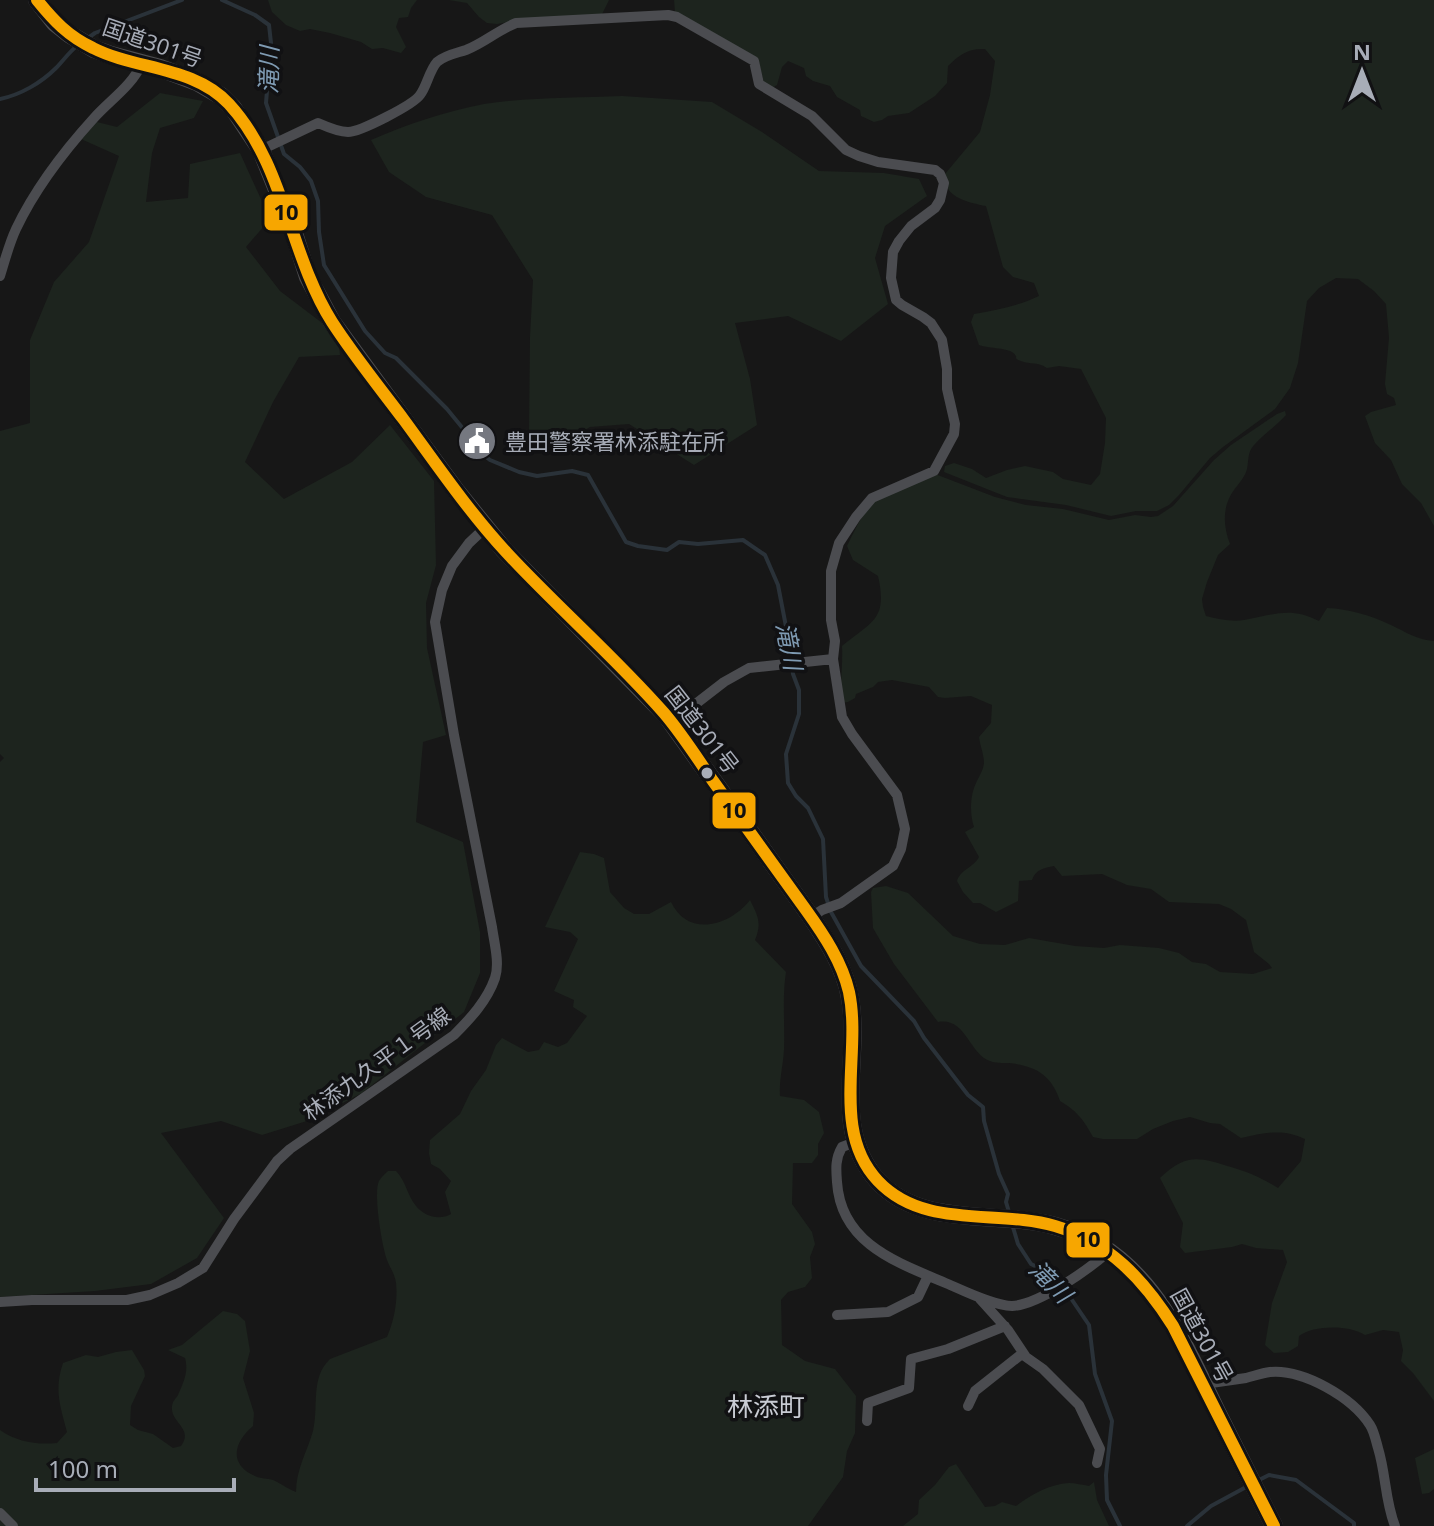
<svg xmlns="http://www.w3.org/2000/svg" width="1434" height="1526" font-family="'Noto Sans','Noto Sans JP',sans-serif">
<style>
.green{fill:#1d241e}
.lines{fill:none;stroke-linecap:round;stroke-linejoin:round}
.stream{stroke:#2a3239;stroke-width:4}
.street{stroke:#4b4c50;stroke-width:10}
.highway{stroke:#4e4e51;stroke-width:18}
.bus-1-casing{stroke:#111113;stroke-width:18}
.bus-1{stroke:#f7a600;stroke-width:12}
.bus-dot{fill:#a8adb8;stroke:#111113;stroke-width:3}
.labels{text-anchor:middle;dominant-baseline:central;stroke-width:7;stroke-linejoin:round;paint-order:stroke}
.street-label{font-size:22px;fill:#a8adb8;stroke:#111113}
.poi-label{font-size:22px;fill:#a8adb8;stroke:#111113;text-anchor:start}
.water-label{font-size:24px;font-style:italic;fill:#7f9bb3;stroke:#111113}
.quarter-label{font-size:26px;fill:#c9ccd4;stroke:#111113}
.line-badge{stroke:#111113;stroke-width:3}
.pale-badge-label{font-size:22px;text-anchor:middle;font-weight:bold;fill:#111}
</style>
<rect width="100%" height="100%" fill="#171717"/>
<path class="green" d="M 268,0 L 417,0 L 411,8 L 408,17 L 399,18 L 396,27 L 406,47 L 401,53 L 383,48 L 372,49 L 361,42 L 330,33 L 310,29 L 300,31 L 286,25 L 272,12 Z
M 449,0 L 609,0 L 602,14 L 521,20 L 497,24 L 487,23 L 479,17 L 467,3 Z
M 674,0 L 1434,0 L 1434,526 L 1421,503 L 1402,484 L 1391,460 L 1375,443 L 1365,416 L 1371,412 L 1396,405 L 1394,398 L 1387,394 L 1385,384 L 1389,338 L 1386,304 L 1374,291 L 1358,279 L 1336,278 L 1319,288 L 1307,301 L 1298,363 L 1290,388 L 1275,409 L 1223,447 L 1210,458 L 1179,495 L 1169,505 L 1157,511 L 1136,511 L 1111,516 L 1066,505 L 1007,497 L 944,472 L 945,466 L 954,463 L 972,469 L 986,478 L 1007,470 L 1025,466 L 1053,472 L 1063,479 L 1091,485 L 1100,474 L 1105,443 L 1106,418 L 1081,369 L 1059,366 L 1047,368 C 1036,361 1031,365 1021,361 C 1011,357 1021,359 1012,352 C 1006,348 987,348 979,345 L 971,322 L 974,314 C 997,310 1018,306 1039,296 L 1034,283 L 1013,277 L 1003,267 L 986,206 C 968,202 943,198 945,174 L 980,132 L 990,95 L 995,61 L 985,49 C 968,48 959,55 948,66 L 947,83 L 935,96 L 909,113 L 888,116 L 882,120 L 874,122 L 861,116 L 860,110 L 837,97 L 830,86 L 813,81 L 806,76 L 804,68 L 788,61 L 782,67 L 777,85 L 772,88 L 764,83 L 758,59 L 675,12 Z
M 160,93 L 203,101 L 194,118 L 160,128 L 152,153 L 146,202 L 188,198 L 190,164 L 240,153 L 270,219 L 246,247 L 280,291 L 338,335 L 340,355 L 299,357 L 273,402 L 245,462 L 284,499 L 352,462 L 390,425 L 434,481 L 436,565 L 426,603 L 427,648 L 446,735 L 423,742 L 416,822 L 463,842 L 480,932 L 480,973 L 464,1012 L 362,1093 L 310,1120 L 262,1135 L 221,1121 L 161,1133 L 224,1218 L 197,1258 L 151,1284 L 95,1291 L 0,1297 L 0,762 L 4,758 L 0,754 L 0,431 L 30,423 L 30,340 L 54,282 L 89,242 L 119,156 L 81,139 L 97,122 L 117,127 Z
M 622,96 L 712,102 L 762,132 L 819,171 L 884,173 L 919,179 L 927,196 L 885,226 L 875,258 L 888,304 L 841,341 L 788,316 L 735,323 L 750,379 L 757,425 L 694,465 L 629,424 L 590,427 L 564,441 L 529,433 L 530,337 L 533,280 L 492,215 L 426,197 L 389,172 L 371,140 C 405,125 447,111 484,104 C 530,97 576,98 622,96 Z
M 1285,411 L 1286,415 C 1276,426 1264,434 1254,445 C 1247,453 1249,460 1247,469 C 1245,477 1239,483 1234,490 C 1222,506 1223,526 1230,544 L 1218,555 L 1207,582 L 1202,599 L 1203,607 L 1206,616 C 1218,619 1232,622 1244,620 C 1273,615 1290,606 1319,621 L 1327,608 C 1349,609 1370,615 1391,625 C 1406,632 1417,640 1434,641 L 1434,1401 L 1413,1373 L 1401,1361 L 1403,1350 L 1399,1332 L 1383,1330 L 1365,1335 C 1349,1325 1314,1325 1299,1336 L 1298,1346 L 1288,1352 L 1274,1353 L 1265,1345 L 1272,1303 L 1287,1262 L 1283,1250 L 1256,1248 L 1242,1244 L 1232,1247 L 1185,1253 L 1180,1247 L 1183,1223 L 1160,1178 C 1186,1153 1199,1157 1231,1167 C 1248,1172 1262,1178 1278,1188 L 1301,1161 L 1305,1139 C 1283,1128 1264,1133 1241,1138 L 1220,1124 L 1210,1123 L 1190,1117 L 1173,1121 L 1153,1129 L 1137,1139 L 1103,1139 L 1093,1137 C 1083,1119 1078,1112 1060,1101 C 1051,1074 1035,1066 1009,1063 C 1003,1063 995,1063 990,1061 C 969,1054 966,1017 938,1022 L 894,964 L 873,928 L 871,892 L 873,888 L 886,886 L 908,893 L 953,936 L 980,944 L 1005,945 L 1029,938 L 1075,946 L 1104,948 L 1120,945 L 1159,948 L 1179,953 L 1192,962 L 1206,964 L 1220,972 L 1253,974 L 1272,968 L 1269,964 L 1254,952 L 1246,920 L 1231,909 L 1219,904 L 1169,902 L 1151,889 L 1127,885 L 1102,874 L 1062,876 L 1054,866 C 1044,868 1036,869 1032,880 L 1019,881 L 1018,901 L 996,912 L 980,903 L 973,903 L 963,892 L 957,881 C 961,869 973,868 979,857 L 965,832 L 974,827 C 970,815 970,799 974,788 C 977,779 983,772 984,763 C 984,754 980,746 979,737 L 991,723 L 992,705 L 971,696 L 945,698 L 938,697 L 929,687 L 892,680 L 878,682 L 873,687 L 856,694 L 855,698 L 848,702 L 841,703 C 840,684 843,665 842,646 C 872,621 888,620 878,576 L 853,560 L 847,546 C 854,532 860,518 870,506 C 883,491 917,482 935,474 L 995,497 L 1026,505 L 1063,509 L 1109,520 L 1135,515 L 1151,517 L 1158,516 L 1173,506 L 1214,460 L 1231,445 L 1277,414 Z
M 580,852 L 594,854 L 604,858 L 610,892 L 624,908 L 634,914 L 649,914 L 671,902 C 688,938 730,926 750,900 C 758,916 762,923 755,940 L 786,972 C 782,997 785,1024 784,1050 C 783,1066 779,1080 780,1096 L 804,1100 L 819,1112 L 824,1133 L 818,1144 L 818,1155 L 812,1163 L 793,1163 L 792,1204 L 812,1232 L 815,1244 L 810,1257 L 812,1278 L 805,1287 L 788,1292 L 781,1300 L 782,1345 L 805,1361 L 835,1369 L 856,1396 L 855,1433 L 847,1451 L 843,1477 L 808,1526 L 0,1526 L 0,1430 C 17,1442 37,1445 57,1443 L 67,1432 C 60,1405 54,1390 63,1363 L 86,1355 L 98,1357 L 116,1352 L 132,1350 L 144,1370 L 145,1376 L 131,1406 L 130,1425 L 138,1430 L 153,1434 L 173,1448 L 181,1446 C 194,1428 170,1423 172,1406 C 173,1400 175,1400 178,1395 C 183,1383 189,1372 185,1358 L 168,1350 L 182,1345 L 223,1311 L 237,1314 L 245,1321 L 250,1351 L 243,1378 L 254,1413 L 253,1426 C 234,1442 228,1464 255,1476 C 260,1479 268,1478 273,1480 C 282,1484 288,1489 296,1492 C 296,1469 307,1452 313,1431 C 319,1406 310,1378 330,1359 L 387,1337 C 394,1321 398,1301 396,1283 C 395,1274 390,1268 387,1260 C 382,1246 373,1193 379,1181 C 381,1177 385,1174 388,1171 L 396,1171 C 406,1181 407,1195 416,1206 C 424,1216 439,1221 451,1214 L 445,1192 L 451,1181 L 440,1169 L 431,1164 L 429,1153 L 430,1140 L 460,1114 L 471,1091 L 486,1070 L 496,1045 L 502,1038 L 528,1052 L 539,1050 L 544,1042 L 558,1047 L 567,1043 L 587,1016 L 573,1007 L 574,1000 L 554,991 L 578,939 L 570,932 L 545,927 Z
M 1434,1449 L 1434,1489 L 1429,1493 L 1422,1494 L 1415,1458 Z
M 956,1464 L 985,1507 L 995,1506 L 1002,1502 L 1016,1506 C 1030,1495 1050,1484 1069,1483 C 1075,1483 1083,1485 1089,1486 L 1094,1482 L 1097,1500 L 1109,1526 L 903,1526 L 918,1514 L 919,1500 L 935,1485 L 949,1467 Z"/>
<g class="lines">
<path class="stream" d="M 222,0 L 255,15 L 269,25 L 271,43 L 266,103 L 284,154 L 300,167 L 311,181 L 318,201 L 319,232 L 324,265 L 365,331 L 385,353 L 396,358 L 447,409 L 474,442 L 481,453 L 490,460 L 519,472 L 537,476 L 572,471 L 588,475 L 626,542 L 638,546 L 667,550 L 679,542 L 698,544 L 743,540 L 765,555 L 778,585 L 788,637 L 793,674 L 799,690 L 799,714 L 786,754 L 788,783 L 796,796 L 808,808 L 823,839 L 826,897 L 831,912 L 861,966 L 914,1021 L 924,1038 L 968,1095 L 983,1107 L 984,1121 L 999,1174 L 1008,1194 L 1006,1202 L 1009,1212
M 88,38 L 95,33 L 182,0
M 0,99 C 20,95 41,83 56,68 C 63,61 69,52 78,45
M 1012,1224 L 1018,1244 L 1031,1264 L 1043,1270 L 1070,1297 L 1089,1325 L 1095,1374 L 1112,1421 L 1106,1475 L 1107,1500 L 1120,1526
M 1259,1480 L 1269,1475 L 1296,1480 L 1354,1523 L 1354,1526
M 1187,1526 L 1211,1506 L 1248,1486"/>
<path class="street" d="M 261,150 L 318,123 C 327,127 338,132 348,132 C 360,132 413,105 420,95 C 427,86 429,71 437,62 C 445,55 457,53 466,50 C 484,43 498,30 516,23 L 668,15 L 677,17 L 754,61 L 759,84 L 812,116 L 846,150 L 859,156 L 878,162 L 935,170 L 940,174 L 944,183 L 940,200 L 935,208 L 911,226 L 899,241 L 893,252 L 891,278 L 896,300 L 902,305 L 923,317 L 931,323 L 942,340 L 947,369 L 947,389 L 955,424 L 954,434 L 934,471 L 872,498 L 856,517 L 839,543 L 831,571 L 831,620 L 835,641 L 833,659 L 842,717 L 852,734 L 897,795 L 905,829 L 901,849 L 893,866 L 841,903 L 822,910 L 811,917
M 0,276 C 5,260 9,244 16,229 C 35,189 64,151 94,118 C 110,100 132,86 142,63
M 671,723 L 724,682 L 749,668 L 833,659
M 855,1142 L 842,1147 C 835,1159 836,1169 837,1182 C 841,1245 899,1263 948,1284 C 964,1291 995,1306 1012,1306 C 1038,1305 1088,1270 1108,1252
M 980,1299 L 1008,1330 L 1026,1357 L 1043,1369 L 1079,1405 L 1100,1449 L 1097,1463
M 0,1302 L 32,1300 L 127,1300 L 150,1295 L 178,1283 L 203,1268 L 234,1219 L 277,1161 L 290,1149 L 454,1035 C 470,1019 487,1001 495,978 C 500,963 494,942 492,927 L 454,735 L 435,622 L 442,590 L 452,566 L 469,543 L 486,527
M 837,1315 L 888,1312 L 918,1297 L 928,1276
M 1204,1384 C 1218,1382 1232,1380 1246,1378 C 1254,1376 1262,1373 1270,1372 C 1303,1369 1352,1397 1370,1425 C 1374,1431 1376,1441 1378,1448 C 1386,1474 1385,1501 1395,1526
M 968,1406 L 975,1391 L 1023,1353
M 867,1421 L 868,1403 L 909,1388 L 911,1359 L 948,1349 L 1005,1326
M 0,1513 L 13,1526"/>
<path class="highway" d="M 37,0 L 55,23 L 69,34 L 94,49 L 111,55 L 160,68 L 197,82 L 221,96 L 233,108 L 261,150 L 291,224 L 308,277 L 332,322 L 457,492 L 504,550 L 666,715 L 811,917 C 828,942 845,968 850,998 C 861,1059 831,1128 877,1180 C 921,1229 998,1210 1055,1226 C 1146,1251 1180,1335 1217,1412 C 1236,1450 1255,1488 1274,1526"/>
<defs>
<path id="bus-1" d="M 37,0 C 54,21 68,36 93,48 C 136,70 194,66 229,104 C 285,165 289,254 332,322 C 354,356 380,388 404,420 C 437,465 469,512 507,553 C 558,608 615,657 664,713 C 682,734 697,758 713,781 C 744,824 775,867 806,910 C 824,935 842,962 849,992 C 862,1054 830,1130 878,1181 C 924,1230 998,1209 1055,1226 C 1109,1242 1144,1280 1173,1326 L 1274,1526"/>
</defs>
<use href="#bus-1" class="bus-1-casing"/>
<use href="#bus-1" class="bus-1"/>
</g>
<defs>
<symbol id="civic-disc" viewBox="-11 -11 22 22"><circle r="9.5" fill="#757880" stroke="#111113"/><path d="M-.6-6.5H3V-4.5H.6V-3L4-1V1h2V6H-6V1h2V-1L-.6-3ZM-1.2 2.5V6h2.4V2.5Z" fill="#fff"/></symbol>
</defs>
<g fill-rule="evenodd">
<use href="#civic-disc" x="455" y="419" width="44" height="44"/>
</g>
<circle class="bus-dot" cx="707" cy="773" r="7"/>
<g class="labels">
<g class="street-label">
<text transform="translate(153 42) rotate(19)">国道301号</text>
<text transform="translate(703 729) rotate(52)">国道301号</text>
<text transform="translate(376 1063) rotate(-36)">林添九久平１号線</text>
<text transform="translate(1203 1335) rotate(61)">国道301号</text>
</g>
<g class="poi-label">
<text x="505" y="441">豊田警察署林添駐在所</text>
</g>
<g class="water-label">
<text transform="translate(268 70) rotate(-89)">滝川</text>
<text transform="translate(790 646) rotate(79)">滝川</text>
<text transform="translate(1051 1281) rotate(45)">滝川</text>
</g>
<g class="quarter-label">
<text x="766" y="1406">林添町</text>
</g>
</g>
<g class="line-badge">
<rect x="263" y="193" width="46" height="39" rx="8" fill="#f7a600"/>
<rect x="711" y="791" width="46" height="39" rx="8" fill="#f7a600"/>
<rect x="1065" y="1221" width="46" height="38" rx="8" fill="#f7a600"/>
</g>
<g class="pale-badge-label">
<text x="286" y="220">10</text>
<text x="734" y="818">10</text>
<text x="1088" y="1247">10</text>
</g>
<g transform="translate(1362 72)" stroke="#111113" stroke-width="6" paint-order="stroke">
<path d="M0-6L14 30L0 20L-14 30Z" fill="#a8adb8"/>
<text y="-12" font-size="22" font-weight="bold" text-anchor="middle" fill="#a8adb8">N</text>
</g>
<path d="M36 1478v12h198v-12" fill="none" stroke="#a8adb8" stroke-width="4"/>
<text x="48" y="1478" font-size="24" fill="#a8adb8" stroke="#111113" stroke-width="6" paint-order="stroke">100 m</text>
</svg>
